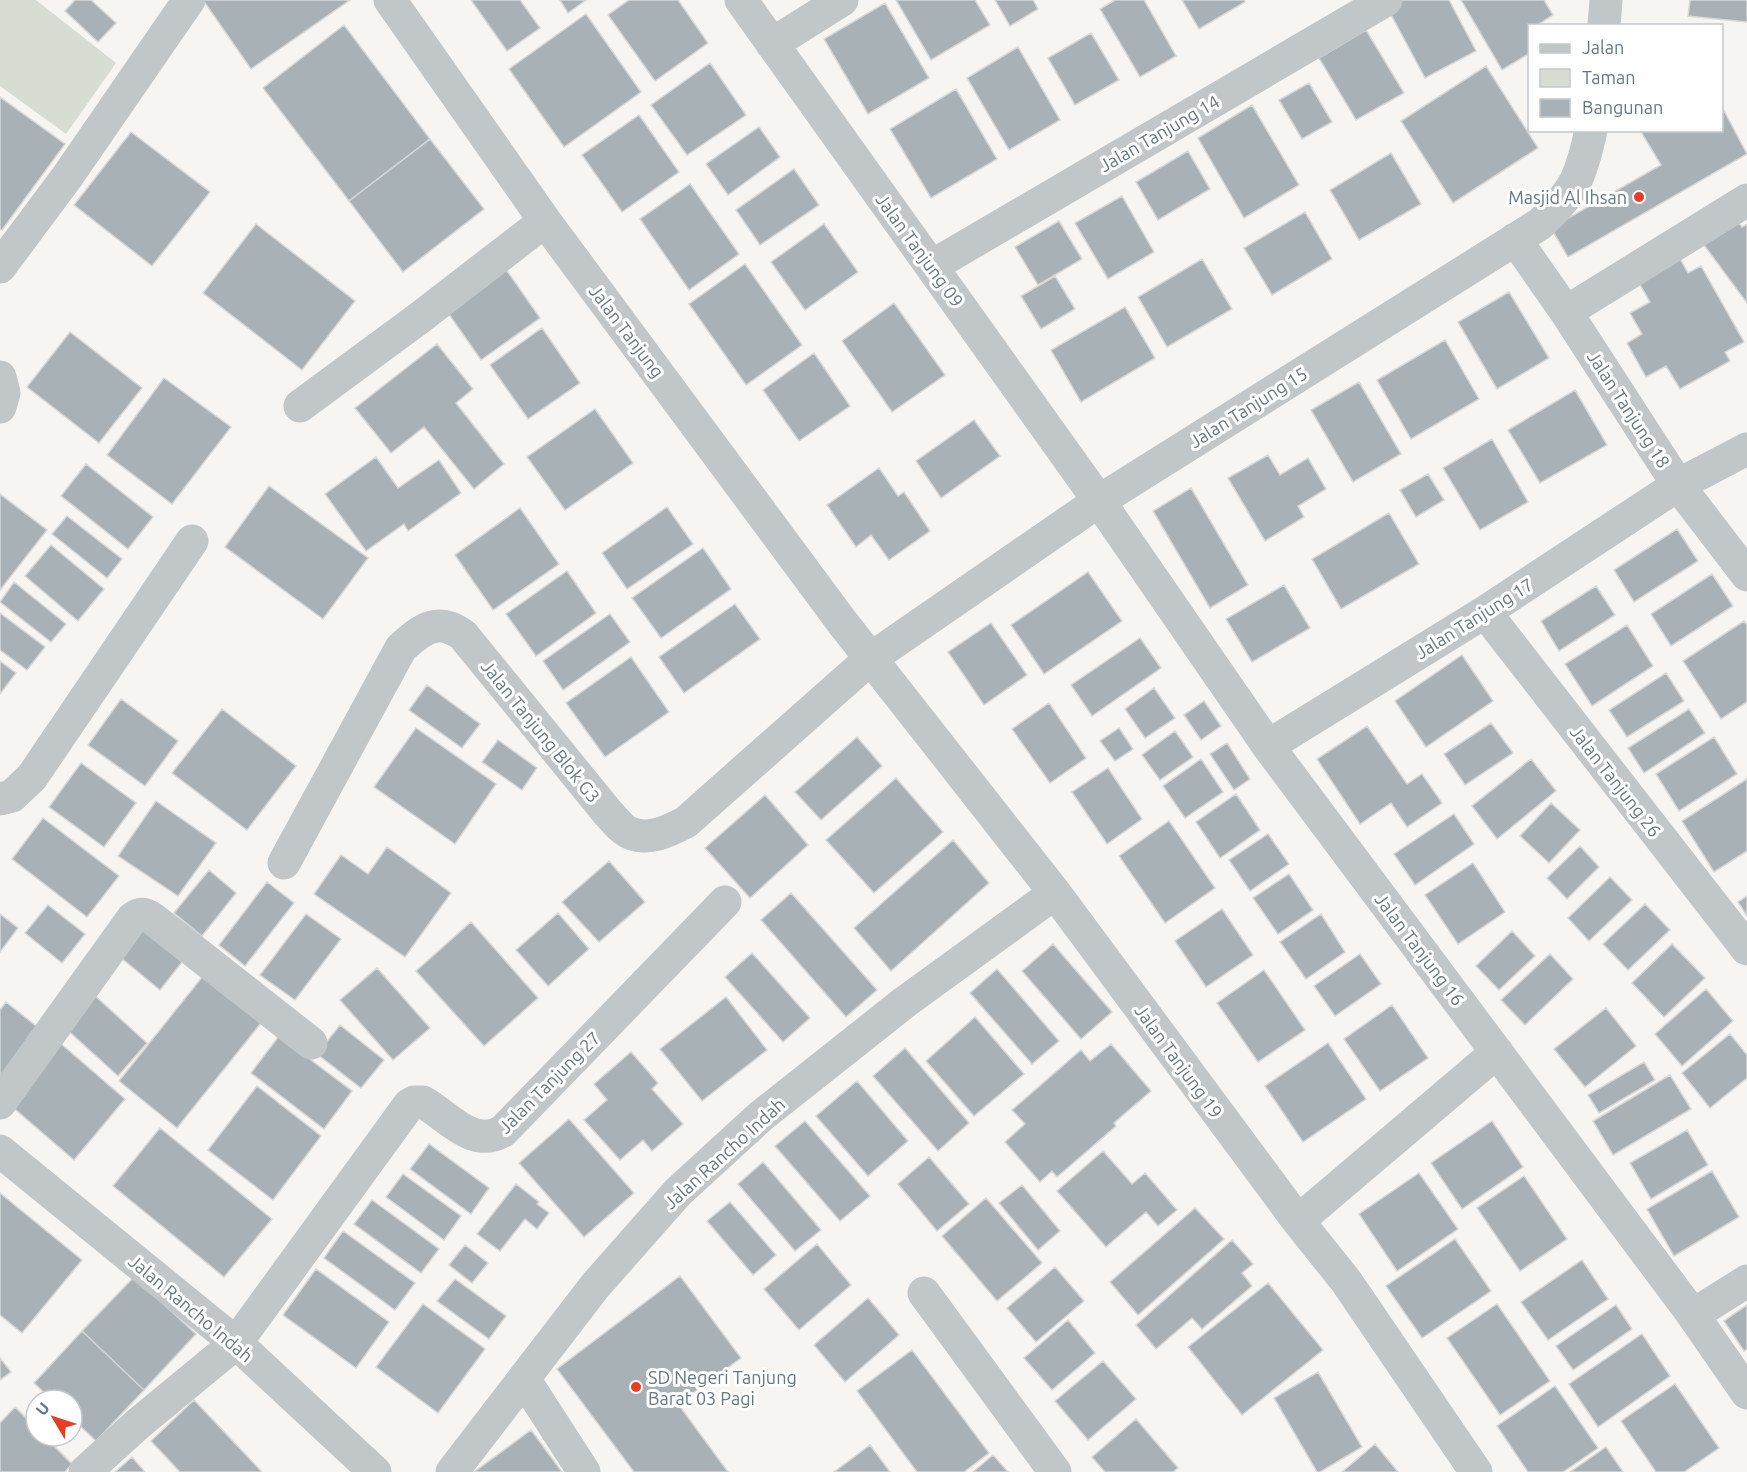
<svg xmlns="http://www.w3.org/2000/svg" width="1747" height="1472" font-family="Ubuntu,sans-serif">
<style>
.green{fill:#d7ddd3}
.building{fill:#a7b1b6;stroke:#d7d7d5;stroke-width:1.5}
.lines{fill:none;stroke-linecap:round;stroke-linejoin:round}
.street{stroke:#c1c6c8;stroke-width:33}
.poi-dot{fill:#e53e23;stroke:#fff;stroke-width:2}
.labels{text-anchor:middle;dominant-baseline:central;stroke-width:6;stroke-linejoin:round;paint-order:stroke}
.street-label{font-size:18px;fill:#647884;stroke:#fff}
.poi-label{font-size:18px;fill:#647884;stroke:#fff;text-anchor:end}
</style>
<rect width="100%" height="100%" fill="#f6f5f2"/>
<path class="green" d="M 0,0 L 36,0 L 116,63 L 66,134 L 0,86 Z"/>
<path class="building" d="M 75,0 L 91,0 L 116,23 L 98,42 L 65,11 Z
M 203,0 L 350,0 L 251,69 Z
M 471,0 L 520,0 L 540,28 L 507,51 Z
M 560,0 L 586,0 L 568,13 Z
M 629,0 L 678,0 L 708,43 L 655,81 L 608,15 Z
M 896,0 L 975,0 L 990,25 L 931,60 Z
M 995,0 L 1033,0 L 1038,9 L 1010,26 Z
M 1115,0 L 1144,0 L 1176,56 L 1140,77 L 1100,9 Z
M 1182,0 L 1244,0 L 1245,2 L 1199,29 Z
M 1400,0 L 1449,0 L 1476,51 L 1425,78 L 1387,7 Z
M 1461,0 L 1544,0 L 1553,15 L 1536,26 L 1530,26 L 1530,53 L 1502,70 Z
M 1690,0 L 1747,0 L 1747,22 L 1688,16 Z
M 885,3 L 929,78 L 868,114 L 824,39 Z
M 586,14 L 641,92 L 564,147 L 509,69 Z
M 344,25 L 430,139 L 349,201 L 263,88 Z
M 1366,30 L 1404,93 L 1356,120 L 1319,58 Z
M 1091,33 L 1119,80 L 1075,105 L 1048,58 Z
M 1018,47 L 1060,120 L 1009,150 L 967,78 Z
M 710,63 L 746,115 L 687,155 L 651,105 Z
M 1486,66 L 1538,148 L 1453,203 L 1401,121 Z
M 1309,83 L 1332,122 L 1302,139 L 1279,100 Z
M 956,89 L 997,159 L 931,198 L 890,129 Z
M 0,97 L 65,144 L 2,230 L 0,229 Z
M 1252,105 L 1299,185 L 1244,218 L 1198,138 Z
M 1722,107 L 1747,154 L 1568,257 L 1551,228 L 1661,165 L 1640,130 L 1722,130 Z
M 639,115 L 679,172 L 622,212 L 582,155 Z
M 759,127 L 780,157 L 728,195 L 706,164 Z
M 131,132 L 210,192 L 152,266 L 74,205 Z
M 430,139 L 484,209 L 403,272 L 349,201 Z
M 1188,151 L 1210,189 L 1158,220 L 1136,182 Z
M 1391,153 L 1421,204 L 1359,240 L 1330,190 Z
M 794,169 L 819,205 L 760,245 L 736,210 Z
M 690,184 L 739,254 L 689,290 L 640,219 Z
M 1122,196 L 1154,252 L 1108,279 L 1075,223 Z
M 1305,212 L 1332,259 L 1272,295 L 1244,248 Z
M 1059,221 L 1082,259 L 1038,285 L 1015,247 Z
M 1737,221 L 1742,227 L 1747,224 L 1747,303 L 1704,245 Z
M 256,224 L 355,301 L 302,370 L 203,293 Z
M 824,224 L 858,272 L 805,310 L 771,262 Z
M 1679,257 L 1688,273 L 1701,266 L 1744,342 L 1725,352 L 1730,361 L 1680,389 L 1666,366 L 1646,377 L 1627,343 L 1642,334 L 1630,313 L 1650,302 L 1638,281 Z
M 1202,259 L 1232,309 L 1167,347 L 1138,297 Z
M 745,264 L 802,345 L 746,385 L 689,304 Z
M 505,268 L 540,318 L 481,360 L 446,310 Z
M 1055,276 L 1075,309 L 1041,329 L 1021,296 Z
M 1509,292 L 1549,358 L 1497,389 L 1458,322 Z
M 894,303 L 945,375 L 892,412 L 842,341 Z
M 1125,307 L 1155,358 L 1081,402 L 1051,350 Z
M 542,328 L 580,383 L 528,419 L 490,365 Z
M 70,332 L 142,388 L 99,443 L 27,387 Z
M 1445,340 L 1479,399 L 1411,439 L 1377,380 Z
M 437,344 L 473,389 L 456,403 L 504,464 L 474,489 L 424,427 L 391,453 L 355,408 Z
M 814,353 L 850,406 L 799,441 L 763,390 Z
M 164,378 L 231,427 L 172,504 L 107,455 Z
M 1359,382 L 1401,454 L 1353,482 L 1311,410 Z
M 1575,390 L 1607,445 L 1540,483 L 1508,430 Z
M 595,409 L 633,463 L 565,510 L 527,457 Z
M 974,420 L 1000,456 L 941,498 L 916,461 Z
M 1492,439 L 1528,502 L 1480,530 L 1443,468 Z
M 1268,455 L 1280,475 L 1308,458 L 1326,489 L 1298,506 L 1304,517 L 1265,541 L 1228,478 Z
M 376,457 L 398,488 L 439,460 L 461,493 L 408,531 L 404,524 L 366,551 L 325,494 Z
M 86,464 L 153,517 L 128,549 L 61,496 Z
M 879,468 L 898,496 L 904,492 L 930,531 L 889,560 L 871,535 L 856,547 L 827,505 Z
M 1428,474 L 1444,500 L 1416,517 L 1400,490 Z
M 269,486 L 368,558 L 323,619 L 225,547 Z
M 1191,488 L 1248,585 L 1210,608 L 1153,511 Z
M 0,494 L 47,530 L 0,590 Z
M 667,507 L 693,544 L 627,589 L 602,553 Z
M 520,508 L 559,564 L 493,610 L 455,555 Z
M 1389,513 L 1419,564 L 1341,609 L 1312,559 Z
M 67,516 L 122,559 L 107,578 L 52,534 Z
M 1677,529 L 1698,561 L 1634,602 L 1614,570 Z
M 51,545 L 104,589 L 78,621 L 25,576 Z
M 703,548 L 731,589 L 661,638 L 632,598 Z
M 567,571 L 596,613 L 536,656 L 506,614 Z
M 1088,572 L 1122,621 L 1044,674 L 1011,625 Z
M 1712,574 L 1733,606 L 1671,646 L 1651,614 Z
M 14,582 L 66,624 L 51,642 L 0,602 Z
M 1284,585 L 1310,628 L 1252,662 L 1226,619 Z
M 1596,586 L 1615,615 L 1559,651 L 1541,621 Z
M 735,604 L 760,639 L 684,693 L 659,657 Z
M 0,613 L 45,647 L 27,670 L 0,650 Z
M 610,614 L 630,642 L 563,690 L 543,661 Z
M 1744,621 L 1747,625 L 1747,702 L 1721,719 L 1683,661 Z
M 991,623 L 1027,675 L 984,705 L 948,652 Z
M 1627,625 L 1653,666 L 1592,706 L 1565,664 Z
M 1140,638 L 1161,668 L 1092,716 L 1071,685 Z
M 1462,655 L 1493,701 L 1426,747 L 1395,701 Z
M 631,657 L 669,712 L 605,757 L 566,703 Z
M 0,661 L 16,673 L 0,694 Z
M 1666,673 L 1684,701 L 1627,737 L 1609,710 Z
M 427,685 L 480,724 L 462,748 L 409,710 Z
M 1154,688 L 1175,718 L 1145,738 L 1125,709 Z
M 121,699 L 178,741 L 145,786 L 88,745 Z
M 1204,701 L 1221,726 L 1201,740 L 1184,715 Z
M 1049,703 L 1086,758 L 1050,783 L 1012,729 Z
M 222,709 L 296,766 L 247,830 L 172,773 Z
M 1689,709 L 1705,733 L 1644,773 L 1628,748 Z
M 1491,723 L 1513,753 L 1465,785 L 1444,754 Z
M 1367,726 L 1407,784 L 1422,774 L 1442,803 L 1407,827 L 1391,803 L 1360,824 L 1317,759 Z
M 416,728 L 496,784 L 455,844 L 374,787 Z
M 1119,728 L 1133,749 L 1115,761 L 1100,741 Z
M 1175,731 L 1193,757 L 1160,780 L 1142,755 Z
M 857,737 L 882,766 L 821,820 L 795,792 Z
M 1714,737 L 1737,774 L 1679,811 L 1656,774 Z
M 498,740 L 537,768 L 522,790 L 482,762 Z
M 1227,743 L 1250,779 L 1234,790 L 1210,754 Z
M 1201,759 L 1223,792 L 1185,818 L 1163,786 Z
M 1531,759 L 1556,791 L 1497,839 L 1472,806 Z
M 81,763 L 136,803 L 104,847 L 49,807 Z
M 1108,768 L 1142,819 L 1107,844 L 1072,792 Z
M 896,778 L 943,832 L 874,893 L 826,840 Z
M 1747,779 L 1747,851 L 1714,872 L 1682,821 Z
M 1236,794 L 1260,830 L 1220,858 L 1196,822 Z
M 765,795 L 808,845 L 750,898 L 705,848 Z
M 156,801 L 216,843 L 178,896 L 118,856 Z
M 1551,803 L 1580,830 L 1549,863 L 1520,836 Z
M 1454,814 L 1474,844 L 1415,885 L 1394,854 Z
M 43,818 L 119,876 L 87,917 L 12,859 Z
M 1169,821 L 1215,888 L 1165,923 L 1119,856 Z
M 1268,834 L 1289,864 L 1250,891 L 1229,860 Z
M 953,840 L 989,883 L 891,971 L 854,928 Z
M 1580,846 L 1599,867 L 1567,899 L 1547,878 Z
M 387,847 L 451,893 L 405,957 L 314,894 L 341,855 L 368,874 Z
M 609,861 L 645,902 L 599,942 L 562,902 Z
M 1473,863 L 1505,912 L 1458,944 L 1425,895 Z
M 209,870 L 236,893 L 202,936 L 174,913 Z
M 1289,874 L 1313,910 L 1278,934 L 1253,898 Z
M 1610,877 L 1632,900 L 1589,941 L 1568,918 Z
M 267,882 L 294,903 L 245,966 L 219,945 Z
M 791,893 L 877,990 L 846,1017 L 761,920 Z
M 1747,896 L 1747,916 L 1738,902 Z
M 1645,904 L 1670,930 L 1628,970 L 1603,944 Z
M 48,905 L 85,934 L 62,963 L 25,933 Z
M 1222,909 L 1253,955 L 1206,987 L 1175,941 Z
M 558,913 L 589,949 L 548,986 L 516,950 Z
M 0,914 L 18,928 L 0,952 Z
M 306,914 L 341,939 L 295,1000 L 260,975 Z
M 1321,914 L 1345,952 L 1306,979 L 1280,942 Z
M 471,922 L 538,998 L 484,1046 L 416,971 Z
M 138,926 L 182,962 L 160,990 L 115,953 Z
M 1512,931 L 1535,956 L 1499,990 L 1476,966 Z
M 1053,944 L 1112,1012 L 1081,1039 L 1022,971 Z
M 1672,944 L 1705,978 L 1664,1017 L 1632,983 Z
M 752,953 L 810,1018 L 783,1042 L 725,977 Z
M 1360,954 L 1381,984 L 1335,1016 L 1314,986 Z
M 1550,954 L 1573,979 L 1525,1025 L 1501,1000 Z
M 377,968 L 430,1028 L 393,1060 L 340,1000 Z
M 997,969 L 1059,1041 L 1032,1064 L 970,993 Z
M 1264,970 L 1305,1030 L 1258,1062 L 1217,1003 Z
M 207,971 L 265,1018 L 177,1128 L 119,1081 Z
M 1706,989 L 1733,1021 L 1682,1066 L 1655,1034 Z
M 93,994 L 147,1043 L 118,1076 L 63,1026 Z
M 726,997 L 767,1050 L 702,1101 L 660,1049 Z
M 6,1002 L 41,1030 L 0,1082 L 0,1010 Z
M 1392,1005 L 1428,1058 L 1380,1091 L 1344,1039 Z
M 1606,1008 L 1636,1046 L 1585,1087 L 1554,1049 Z
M 975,1017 L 1024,1074 L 974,1116 L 926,1061 Z
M 340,1025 L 384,1060 L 361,1088 L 317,1054 Z
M 1730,1034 L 1747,1055 L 1747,1078 L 1710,1108 L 1682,1073 Z
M 279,1036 L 352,1091 L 324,1129 L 251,1073 Z
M 60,1043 L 125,1099 L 74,1160 L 9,1104 Z
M 1328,1043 L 1366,1099 L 1303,1142 L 1265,1086 Z
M 1111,1044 L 1151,1091 L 1114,1123 L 1116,1126 L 1057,1177 L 1052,1171 L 1040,1182 L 1005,1142 L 1025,1124 L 1012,1110 L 1081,1050 L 1090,1061 Z
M 905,1048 L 969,1123 L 938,1151 L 873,1076 Z
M 631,1052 L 658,1083 L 652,1089 L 683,1124 L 652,1151 L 643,1140 L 620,1160 L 584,1120 L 607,1100 L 594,1084 Z
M 1644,1062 L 1655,1080 L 1599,1113 L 1588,1095 Z
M 1670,1075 L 1691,1109 L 1613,1155 L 1593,1121 Z
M 857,1081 L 908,1141 L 868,1176 L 816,1116 Z
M 257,1086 L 321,1136 L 273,1200 L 208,1150 Z
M 569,1119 L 634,1193 L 584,1237 L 519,1163 Z
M 805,1121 L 870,1196 L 840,1221 L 775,1146 Z
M 1492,1121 L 1523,1167 L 1462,1209 L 1431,1163 Z
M 160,1128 L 272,1219 L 224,1277 L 113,1186 Z
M 1687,1130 L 1708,1165 L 1651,1199 L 1630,1163 Z
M 429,1144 L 489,1188 L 471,1214 L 410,1169 Z
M 1103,1151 L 1132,1184 L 1145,1173 L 1177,1210 L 1158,1226 L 1146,1212 L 1106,1247 L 1057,1191 Z
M 929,1157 L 969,1204 L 937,1231 L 898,1184 Z
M 763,1162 L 821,1230 L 795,1251 L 738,1184 Z
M 1712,1171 L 1739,1217 L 1674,1256 L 1647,1209 Z
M 1419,1173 L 1458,1229 L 1397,1271 L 1359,1214 Z
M 403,1174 L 461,1216 L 444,1240 L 386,1197 Z
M 1524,1176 L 1567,1239 L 1520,1271 L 1477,1208 Z
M 516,1184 L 539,1202 L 537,1204 L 549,1213 L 537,1229 L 525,1219 L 500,1251 L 477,1234 Z
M 1022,1185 L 1060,1231 L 1038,1250 L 999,1203 Z
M 0,1193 L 82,1260 L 22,1333 L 0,1315 Z
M 986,1198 L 1042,1263 L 997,1301 L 942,1236 Z
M 372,1200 L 439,1249 L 421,1273 L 354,1224 Z
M 730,1202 L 776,1255 L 753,1275 L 707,1221 Z
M 1195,1208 L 1224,1239 L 1138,1315 L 1110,1282 Z
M 343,1231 L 415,1283 L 395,1310 L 324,1258 Z
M 1455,1239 L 1491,1291 L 1422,1338 L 1386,1286 Z
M 1232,1240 L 1253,1264 L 1242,1273 L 1252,1286 L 1202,1329 L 1192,1318 L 1156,1349 L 1136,1325 Z
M 817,1244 L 851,1285 L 799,1330 L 764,1289 Z
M 465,1245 L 488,1263 L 472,1283 L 449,1265 Z
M 1582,1260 L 1608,1299 L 1548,1340 L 1521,1302 Z
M 1055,1267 L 1084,1301 L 1036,1342 L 1007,1308 Z
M 316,1269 L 389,1322 L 356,1368 L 283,1315 Z
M 680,1276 L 741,1358 L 678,1404 L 728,1472 L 634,1472 L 557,1369 Z
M 134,1277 L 196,1334 L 144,1390 L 82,1331 Z
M 455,1279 L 506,1316 L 489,1339 L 437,1301 Z
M 1268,1283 L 1323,1350 L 1242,1415 L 1188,1347 Z
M 868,1298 L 899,1335 L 845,1382 L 814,1345 Z
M 423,1304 L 485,1349 L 438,1413 L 376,1367 Z
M 1497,1304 L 1550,1381 L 1500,1415 L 1447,1338 Z
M 1616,1305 L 1632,1329 L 1573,1370 L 1556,1346 Z
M 1747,1305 L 1747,1349 L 1744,1351 L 1724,1321 Z
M 1068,1320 L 1095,1353 L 1052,1390 L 1024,1358 Z
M 82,1331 L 144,1390 L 96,1441 L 72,1418 L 72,1400 L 52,1400 L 34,1383 Z
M 1642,1334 L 1670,1376 L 1598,1427 L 1569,1384 Z
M 912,1350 L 989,1453 L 964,1472 L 917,1472 L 857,1391 Z
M 0,1358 L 11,1372 L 0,1380 Z
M 1103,1361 L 1136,1399 L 1088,1440 L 1055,1401 Z
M 1318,1372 L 1362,1447 L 1320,1472 L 1317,1472 L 1274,1398 Z
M 1675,1384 L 1719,1448 L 1684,1472 L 1656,1472 L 1621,1421 Z
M 1555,1386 L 1598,1448 L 1563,1472 L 1528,1472 L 1497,1426 Z
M 194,1400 L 261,1471 L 261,1472 L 180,1472 L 151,1441 Z
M 15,1407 L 36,1428 L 36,1436 L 44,1436 L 72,1464 L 65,1472 L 0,1472 L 0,1423 Z
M 1136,1419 L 1178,1468 L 1173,1472 L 1105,1472 L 1092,1457 Z
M 531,1430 L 562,1472 L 474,1472 Z
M 1375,1444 L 1398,1472 L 1342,1472 Z
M 870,1445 L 890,1472 L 834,1472 Z
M 1606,1447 L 1623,1472 L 1570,1472 Z
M 993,1455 L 1008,1472 L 973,1472 Z
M 132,1457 L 145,1472 L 115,1472 Z"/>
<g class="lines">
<path class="street" d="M 390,0 L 545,221 L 842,622 L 1055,893 L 1298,1221 L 1346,1281 L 1476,1472
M 741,0 L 1099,501 L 1268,746 L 1693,1315 L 1747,1393
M 1604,26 L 1606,0
M 772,44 L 842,0
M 1515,239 L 1566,312 L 1678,485 L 1747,575
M 932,266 L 1386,0
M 0,267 L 67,177 L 189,0
M 1566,312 L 1747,200
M 0,377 L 4,393 L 0,407
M 300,406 L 418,319 L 545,221
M 1485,612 L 1747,949
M 1268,746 L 1485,612 L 1678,485 L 1747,449
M 0,799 L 12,796 L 32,777 L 192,541
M 284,863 L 401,648 C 421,630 437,616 463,635 L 608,813 C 614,819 622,830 630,833 C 649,841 669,831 686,822 L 870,659 L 1099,501 L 1540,224 C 1575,191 1581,177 1591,130
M 0,1103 L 132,919 C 140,912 145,913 153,919 L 311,1043
M 0,1151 L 236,1343 L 375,1472
M 1298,1221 L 1497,1052
M 924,1293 L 1055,1472
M 1693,1315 L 1747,1281
M 524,1379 L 584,1472
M 85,1472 L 139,1423 L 236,1343 L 409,1105 L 414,1102 L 423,1102 C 449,1117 473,1149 503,1131 L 725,902
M 452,1472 L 595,1286 L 678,1192 L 761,1116 L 905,1002 L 1055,893"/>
</g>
<g class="poi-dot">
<circle cx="1639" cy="197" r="6"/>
<circle cx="636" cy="1387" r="6"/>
</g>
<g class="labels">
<g class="street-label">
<text transform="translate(1159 133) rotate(-30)">Jalan Tanjung 14</text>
<text transform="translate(920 250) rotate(54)">Jalan Tanjung 09</text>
<text transform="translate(627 331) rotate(53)">Jalan Tanjung</text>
<text transform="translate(1248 407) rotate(-32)">Jalan Tanjung 15</text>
<text transform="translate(1629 409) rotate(57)">Jalan Tanjung 18</text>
<text transform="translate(1474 618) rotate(-32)">Jalan Tanjung 17</text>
<text transform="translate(541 731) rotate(51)">Jalan Tanjung Blok G3</text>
<text transform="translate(1616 781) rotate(52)">Jalan Tanjung 26</text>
<text transform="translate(1420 949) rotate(53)">Jalan Tanjung 16</text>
<text transform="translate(1179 1061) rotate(54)">Jalan Tanjung 19</text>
<text transform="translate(549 1082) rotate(-45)">Jalan Tanjung 27</text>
<text transform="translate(724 1153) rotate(-42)">Jalan Rancho Indah</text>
<text transform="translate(191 1308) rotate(40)">Jalan Rancho Indah</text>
</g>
<g class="poi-label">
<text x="1627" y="197">Masjid Al Ihsan</text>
<text x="648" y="1377" text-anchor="start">SD Negeri Tanjung<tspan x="648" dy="21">Barat 03 Pagi</tspan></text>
</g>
</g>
<rect x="1528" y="24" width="195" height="108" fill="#ffffff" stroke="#c1c9ce" stroke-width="1.5"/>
<rect x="1540" y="44" width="30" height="9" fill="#c1c6c8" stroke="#c1c9ce" stroke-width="1.5"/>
<text x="1582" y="54" font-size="18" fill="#647884">Jalan</text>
<rect x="1540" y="69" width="30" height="18" fill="#d7ddd3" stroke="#c1c9ce" stroke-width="1.5"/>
<text x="1582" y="84" font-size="18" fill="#647884">Taman</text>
<rect x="1540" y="99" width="30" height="18" fill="#a7b1b6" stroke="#c1c9ce" stroke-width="1.5"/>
<text x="1582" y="114" font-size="18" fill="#647884">Bangunan</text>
<g transform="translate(54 1418) rotate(309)"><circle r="28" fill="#ffffff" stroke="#c1c9ce" stroke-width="1.5"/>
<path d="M0-4.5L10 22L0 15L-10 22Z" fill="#e53e23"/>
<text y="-9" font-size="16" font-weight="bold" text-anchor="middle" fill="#647884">U</text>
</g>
</svg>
